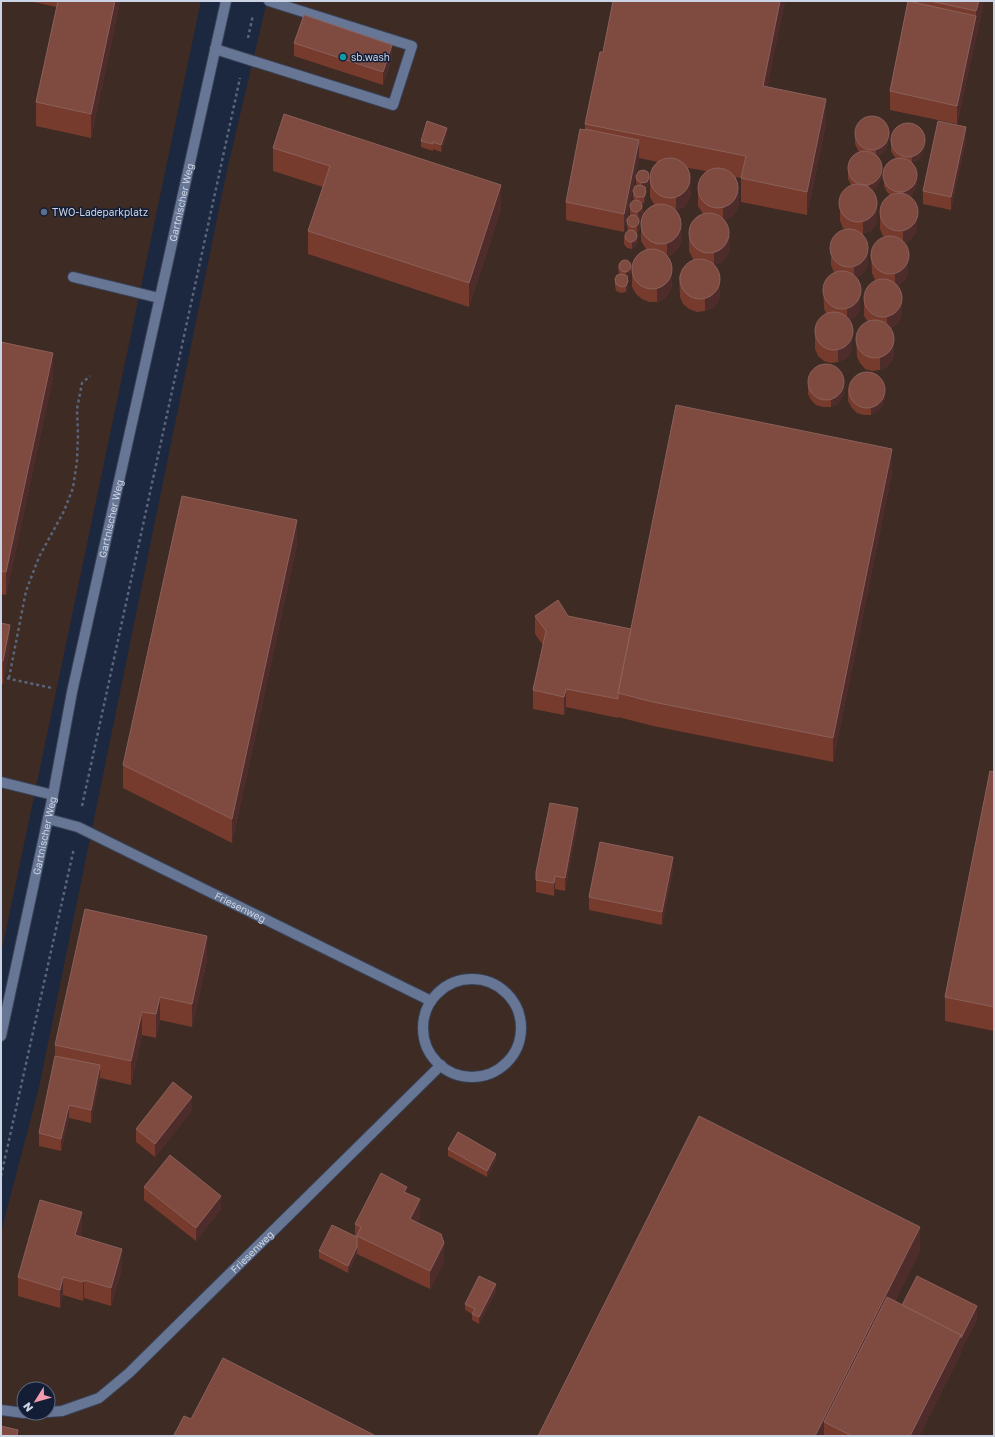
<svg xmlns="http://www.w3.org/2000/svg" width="995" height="1437" font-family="'Golos Text',sans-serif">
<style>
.industrial{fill:#3d2b24;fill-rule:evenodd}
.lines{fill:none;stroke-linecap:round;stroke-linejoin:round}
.minor-casing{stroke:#394257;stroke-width:12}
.path{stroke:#5a647a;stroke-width:2.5;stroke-dasharray:3 3;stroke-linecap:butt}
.minor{stroke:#677694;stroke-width:10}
.wall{fill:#763b2d}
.shaded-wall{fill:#4e2c2c}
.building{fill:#7f4b40;stroke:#8b605a}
.culture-dot{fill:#0f9aa8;stroke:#131e36;stroke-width:1.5}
.service-dot{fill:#5c6f8a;stroke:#131e36;stroke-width:1.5}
.labels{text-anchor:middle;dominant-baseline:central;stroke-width:3;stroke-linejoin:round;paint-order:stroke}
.poi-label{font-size:10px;fill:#cbd4e4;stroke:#131e36;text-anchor:start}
.street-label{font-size:10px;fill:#cbd4e4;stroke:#131e36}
</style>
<rect width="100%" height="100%" fill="#1c2740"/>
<path class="industrial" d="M 1,1 L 201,1 L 1,954 Z
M 267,1 L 994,1 L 994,1436 L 1,1436 L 1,1232 L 39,1087 L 227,170 ZM 24,1389 L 48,1389 L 48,1413 L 24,1413 Z"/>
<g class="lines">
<defs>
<g id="minor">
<path d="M 215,49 L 393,105 L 412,46 L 269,1"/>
<path d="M 73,277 L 159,298"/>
<path d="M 1,782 L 53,795"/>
<path id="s1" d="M 48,819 L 78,827 L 431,1001"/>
<circle cx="472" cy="1028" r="49"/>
<path id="s2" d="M 1,1036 L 53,795 L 72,692 L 226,1"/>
<path d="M 1,1410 L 24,1413"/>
<path id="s3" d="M 48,1412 L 62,1411 L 99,1398 L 129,1373 L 441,1065"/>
<path d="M 26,1413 L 39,1413"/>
</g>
</defs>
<use href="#minor" class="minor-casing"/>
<path class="path" d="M 248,38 L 253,15
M 1,677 L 52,688
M 9,678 L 26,591 L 39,557 L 64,511 L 73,488 L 77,461 L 78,435 L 77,409 L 82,383 L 90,376
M 82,806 L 240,78
M 1,1176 L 74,848"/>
<use href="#minor" class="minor"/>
</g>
<path class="wall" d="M 28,1 L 120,1 L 91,138 L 36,126 L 36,102 L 57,7 Z
M 613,1 L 785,1 L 767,87 L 826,123 L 807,215 L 741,202 L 741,178 L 736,177 L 739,204 L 736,211 L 731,217 L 725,220 L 730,249 L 727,256 L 722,262 L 715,265 L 720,294 L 718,302 L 712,308 L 705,311 L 697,312 L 689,309 L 683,304 L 680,297 L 679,276 L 693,259 L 689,251 L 689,230 L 703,214 L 698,206 L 698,185 L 706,171 L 688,168 L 691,194 L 688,202 L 683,208 L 677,210 L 682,239 L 679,247 L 674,253 L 668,256 L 672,284 L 670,292 L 665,298 L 657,302 L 649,302 L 642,299 L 636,294 L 632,287 L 632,266 L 646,249 L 641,241 L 641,221 L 654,204 L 650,197 L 650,176 L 658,162 L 639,158 L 624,232 L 566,220 L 566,202 L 585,130 L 585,124 L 603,52 Z
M 908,1 L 984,1 L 957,124 L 890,110 L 890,91 Z
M 294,43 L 392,58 L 383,85 L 294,56 Z
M 855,131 L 888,142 L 887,148 L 882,153 L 876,156 L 882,177 L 879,183 L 875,189 L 871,190 L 877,219 L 875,226 L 870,231 L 863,234 L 868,263 L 865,270 L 861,275 L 856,278 L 860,306 L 858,313 L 853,318 L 849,320 L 852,347 L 850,354 L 845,359 L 838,362 L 831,363 L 824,361 L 818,356 L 815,349 L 815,329 L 826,314 L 824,308 L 823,288 L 835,273 L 834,272 L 831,265 L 831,245 L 845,229 L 843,228 L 840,221 L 840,201 L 852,186 L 851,185 L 848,179 L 848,166 L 860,152 L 858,150 L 855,144 Z
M 447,134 L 441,152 L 433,149 L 433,151 L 421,147 L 421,141 Z
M 891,138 L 924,149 L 922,155 L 918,160 L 911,163 L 917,184 L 915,190 L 911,195 L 909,196 L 917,227 L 915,234 L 910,240 L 903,243 L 908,271 L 906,278 L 901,283 L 897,285 L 902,314 L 899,321 L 894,326 L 890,328 L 894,355 L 891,362 L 886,367 L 880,370 L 872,371 L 865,369 L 860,363 L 857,357 L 856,337 L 868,322 L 864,316 L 864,296 L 876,281 L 875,280 L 872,273 L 871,253 L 885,237 L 883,236 L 880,229 L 880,209 L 890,195 L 887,192 L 884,186 L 884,173 L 897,159 L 894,156 L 891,151 Z
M 966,139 L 951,210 L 923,204 L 923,191 Z
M 273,148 L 501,209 L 469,307 L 308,254 L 308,231 L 323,187 L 273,171 Z
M 636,176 L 649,184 L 647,188 L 645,189 L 646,199 L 644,203 L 642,203 L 643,211 L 642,216 L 639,219 L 640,229 L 637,233 L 636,233 L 637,241 L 636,246 L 632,249 L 627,248 L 624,244 L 624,238 L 628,230 L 627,226 L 627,220 L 630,215 L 630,208 L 634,200 L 633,197 L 633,191 L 637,186 L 636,182 Z
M 618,267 L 631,270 L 630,275 L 627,278 L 628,288 L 626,292 L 621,293 L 616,291 L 615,286 L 615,279 L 619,274 Z
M 1,342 L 53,377 L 6,595 L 1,594 Z
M 808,380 L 844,392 L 842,398 L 837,404 L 831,407 L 823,407 L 816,405 L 811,400 L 808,394 Z
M 848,388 L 885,399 L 882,406 L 878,411 L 871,415 L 864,415 L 857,413 L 852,408 L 848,401 Z
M 892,472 L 833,762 L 653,726 L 618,717 L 618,718 L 566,707 L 564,715 L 533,709 L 533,690 L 543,645 L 535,634 L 535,616 L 568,616 L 631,629 Z
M 297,544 L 232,843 L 123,788 L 123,765 Z
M 1,623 L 10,648 L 3,684 L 1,684 Z
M 994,772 L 994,1031 L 945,1021 L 945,997 Z
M 578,821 L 565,891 L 555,889 L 554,896 L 536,892 L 536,872 Z
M 673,870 L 662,925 L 589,910 L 589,897 Z
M 207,960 L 192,1027 L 160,1020 L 156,1038 L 142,1035 L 131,1085 L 100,1078 L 91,1123 L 69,1118 L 61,1151 L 39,1146 L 39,1133 L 55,1056 L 55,1045 Z
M 192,1110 L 155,1157 L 136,1142 L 136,1129 Z
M 448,1149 L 496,1160 L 487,1177 L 448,1156 Z
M 144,1187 L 221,1209 L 196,1241 L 144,1200 Z
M 407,1193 L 420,1218 L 417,1222 L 444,1262 L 430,1289 L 357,1254 L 357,1253 L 348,1273 L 319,1258 L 319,1251 L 355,1236 L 355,1224 Z
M 82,1230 L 80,1237 L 122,1268 L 111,1306 L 84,1298 L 83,1301 L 63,1295 L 60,1308 L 18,1296 L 18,1277 Z
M 920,1251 L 895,1301 L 902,1305 L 977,1319 L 961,1350 L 961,1353 L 919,1436 L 538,1436 Z
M 496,1291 L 479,1324 L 472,1320 L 472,1314 L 465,1310 L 465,1304 Z"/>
<path class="shaded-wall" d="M 115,1 L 120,1 L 91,138 L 91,114 Z
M 780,1 L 785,1 L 763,110 L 763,86 Z
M 979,1 L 984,1 L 957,124 L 957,106 L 976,16 L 976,11 Z
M 392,45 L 392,58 L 383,85 L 383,72 Z
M 826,99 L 826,123 L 807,215 L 807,192 Z
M 966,127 L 966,139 L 951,210 L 951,197 Z
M 447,128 L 447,134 L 441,152 L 441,145 Z
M 888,135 L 888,142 L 887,148 L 882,153 L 876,156 L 876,149 Z
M 639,140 L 639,158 L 624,232 L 624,214 Z
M 924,142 L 924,149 L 922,155 L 918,160 L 912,163 L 912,156 Z
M 882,171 L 882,177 L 879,183 L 875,189 L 869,191 L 869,185 Z
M 649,177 L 649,184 L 647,188 L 641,190 L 641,183 Z
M 917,178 L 917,184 L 915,190 L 911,195 L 904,198 L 904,192 Z
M 691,181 L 691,194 L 688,202 L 683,208 L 676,211 L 676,198 Z
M 501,185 L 501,209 L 469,307 L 469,283 Z
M 739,191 L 739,204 L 736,211 L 731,217 L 723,221 L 723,208 Z
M 646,192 L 646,199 L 644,203 L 644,197 Z
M 643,204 L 642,216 L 638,219 L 638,213 Z
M 877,206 L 877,219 L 875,226 L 870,231 L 863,234 L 863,222 Z
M 917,214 L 917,227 L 915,234 L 910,240 L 903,243 L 903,230 Z
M 640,222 L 640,229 L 637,233 L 637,226 Z
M 682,226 L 682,239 L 679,247 L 674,253 L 667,256 L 667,244 Z
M 637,234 L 636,246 L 632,249 L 632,242 Z
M 730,236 L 730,249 L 727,256 L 722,262 L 714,266 L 714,253 Z
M 868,250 L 868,263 L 865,270 L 861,275 L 854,279 L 854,266 Z
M 908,258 L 908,271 L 906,278 L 901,283 L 895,286 L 895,274 Z
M 631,264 L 630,275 L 626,278 L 626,272 Z
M 672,272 L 672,284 L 670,292 L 665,298 L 657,302 L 657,289 Z
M 628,281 L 628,288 L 626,292 L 626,286 Z
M 720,281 L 720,294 L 718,302 L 712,308 L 705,311 L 705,299 Z
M 860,293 L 860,306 L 858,313 L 853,318 L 847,321 L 847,309 Z
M 902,301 L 902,314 L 899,321 L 894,326 L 887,329 L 887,317 Z
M 852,334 L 852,347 L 850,354 L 845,359 L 838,362 L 838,350 Z
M 894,342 L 894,355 L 891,362 L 886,367 L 880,370 L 880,358 Z
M 53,353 L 53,377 L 6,595 L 6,572 Z
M 844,385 L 844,392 L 842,398 L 837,404 L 831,407 L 831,400 Z
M 885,393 L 885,399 L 882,406 L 878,411 L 871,415 L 871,408 Z
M 892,449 L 892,472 L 833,762 L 833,738 Z
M 297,520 L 297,544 L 232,843 L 232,819 Z
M 10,625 L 10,648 L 3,684 L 3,661 Z
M 566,689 L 566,707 L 564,715 L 564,697 Z
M 578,808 L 578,821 L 565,891 L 565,878 Z
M 673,857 L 673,870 L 662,925 L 662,912 Z
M 555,876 L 555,889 L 554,896 L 554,883 Z
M 207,936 L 207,960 L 192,1027 L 192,1004 Z
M 160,997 L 160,1020 L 156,1038 L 156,1014 Z
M 142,1012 L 142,1035 L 131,1085 L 131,1061 Z
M 100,1065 L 100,1078 L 91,1123 L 91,1110 Z
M 192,1097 L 192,1110 L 155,1157 L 155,1144 Z
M 69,1105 L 69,1118 L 61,1151 L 61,1139 Z
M 496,1154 L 496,1160 L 487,1177 L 487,1171 Z
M 407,1187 L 407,1205 L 404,1192 Z
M 221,1196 L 221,1209 L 196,1241 L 196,1228 Z
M 420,1199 L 420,1218 L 410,1237 L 410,1219 Z
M 82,1212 L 82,1230 L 75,1254 L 75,1235 Z
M 920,1227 L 920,1251 L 832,1426 L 824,1422 L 824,1436 L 815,1436 Z
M 444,1243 L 444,1262 L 430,1289 L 430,1271 Z
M 357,1247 L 357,1253 L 348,1273 L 348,1266 Z
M 122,1249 L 122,1268 L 111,1306 L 111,1288 Z
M 63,1277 L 63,1295 L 60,1308 L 60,1290 Z
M 84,1280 L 84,1298 L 83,1301 L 83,1282 Z
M 496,1284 L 496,1291 L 479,1324 L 479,1317 Z
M 977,1306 L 977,1319 L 961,1350 L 961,1353 L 919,1436 L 910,1436 L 961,1335 Z"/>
<path class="building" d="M 58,1 L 115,1 L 91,114 L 36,102 Z
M 613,1 L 780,1 L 763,86 L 826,99 L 807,192 L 741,178 L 746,156 L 585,124 L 600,52 L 603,52 Z
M 908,1 L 976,16 L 957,106 L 890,91 Z
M 930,1 L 979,1 L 976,11 Z
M 304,15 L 392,45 L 383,72 L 294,43 Z
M 284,114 L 501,185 L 469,283 L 308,231 L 330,166 L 273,148 Z
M855 133a17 17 0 1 1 34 0a17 17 0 1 1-34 0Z
M 427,121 L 447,128 L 441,145 L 433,142 L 433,144 L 421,141 Z
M 938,121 L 966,127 L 951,197 L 923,191 Z
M891 140a17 17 0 1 1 34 0a17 17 0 1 1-34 0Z
M 580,129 L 585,130 L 585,129 L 639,140 L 624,214 L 566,202 Z
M848 168a17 17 0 1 1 34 0a17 17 0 1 1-34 0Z
M650 178a20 20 0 1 1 40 0a20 20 0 1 1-40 0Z
M883 175a17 17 0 1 1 34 0a17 17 0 1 1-34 0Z
M698 188a20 20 0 1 1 40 0a20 20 0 1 1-40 0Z
M 644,170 L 648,172 L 649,177 L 647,182 L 641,183 L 637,180 L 636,176 L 639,171 Z
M839 203a19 19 0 1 1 38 0a19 19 0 1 1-38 0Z
M 641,185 L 645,187 L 646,192 L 644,197 L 636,197 L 633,191 L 635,186 Z
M880 212a19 19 0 1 1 38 0a19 19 0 1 1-38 0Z
M630 206a6 6 0 1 1 12 0a6 6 0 1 1-12 0Z
M641 224a20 20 0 1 1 40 0a20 20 0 1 1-40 0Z
M689 233a20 20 0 1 1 40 0a20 20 0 1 1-40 0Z
M627 221a6 6 0 1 1 12 0a6 6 0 1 1-12 0Z
M830 248a19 19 0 1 1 38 0a19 19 0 1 1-38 0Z
M625 236a6 6 0 1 1 12 0a6 6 0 1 1-12 0Z
M871 255a19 19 0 1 1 38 0a19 19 0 1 1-38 0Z
M632 269a20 20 0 1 1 40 0a20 20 0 1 1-40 0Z
M680 279a20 20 0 1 1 40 0a20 20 0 1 1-40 0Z
M619 266a6 6 0 1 1 12 0a6 6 0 1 1-12 0Z
M823 290a19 19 0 1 1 38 0a19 19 0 1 1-38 0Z
M 622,274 L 627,276 L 628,281 L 626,286 L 621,287 L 616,284 L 615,279 L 617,275 Z
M864 298a19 19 0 1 1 38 0a19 19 0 1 1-38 0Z
M815 331a19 19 0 1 1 38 0a19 19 0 1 1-38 0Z
M856 339a19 19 0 1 1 38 0a19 19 0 1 1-38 0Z
M 1,342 L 53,353 L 6,572 L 1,571 Z
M808 382a18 18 0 1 1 36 0a18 18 0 1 1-36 0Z
M849 390a18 18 0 1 1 36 0a18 18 0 1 1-36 0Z
M 676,405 L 892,449 L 833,738 L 653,702 L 618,693 Z
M 182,496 L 297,520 L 232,819 L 123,765 Z
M 558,600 L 568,616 L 631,629 L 618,693 L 618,699 L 566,689 L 564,697 L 533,690 L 546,631 L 535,616 Z
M 1,623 L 10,625 L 3,661 L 1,660 Z
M 990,771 L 994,772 L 994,1007 L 945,997 Z
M 550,803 L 578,808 L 565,878 L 555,876 L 554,883 L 536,880 L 536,872 Z
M 600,842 L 673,857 L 662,912 L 589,897 Z
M 85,909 L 207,936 L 192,1004 L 160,997 L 156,1014 L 142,1012 L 131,1061 L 55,1045 Z
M 55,1056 L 100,1065 L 91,1110 L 69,1105 L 61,1139 L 39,1133 Z
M 173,1082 L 192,1097 L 155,1144 L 136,1129 Z
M 699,1116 L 920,1227 L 815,1436 L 538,1436 Z
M 458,1132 L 496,1154 L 487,1171 L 448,1149 Z
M 170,1155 L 221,1196 L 196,1228 L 144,1187 Z
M 381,1173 L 407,1187 L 404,1192 L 420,1199 L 410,1219 L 441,1234 L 444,1243 L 430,1271 L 357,1236 L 361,1227 L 355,1224 Z
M 40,1200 L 82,1212 L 75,1235 L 122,1249 L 111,1288 L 84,1280 L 83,1282 L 63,1277 L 60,1290 L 18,1277 Z
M 332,1225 L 357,1237 L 357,1247 L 348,1266 L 319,1251 Z
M 479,1276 L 496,1284 L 479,1317 L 472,1314 L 475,1309 L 465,1304 Z
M 917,1276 L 977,1306 L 961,1338 L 961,1335 L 902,1305 Z
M 887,1297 L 961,1335 L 910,1436 L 852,1436 L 824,1422 Z
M 223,1358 L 376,1436 L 176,1436 L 174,1435 L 184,1416 L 191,1419 Z
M 1,1426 L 18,1430 L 17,1436 L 1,1436 Z"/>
<circle class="culture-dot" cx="343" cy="57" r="4"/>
<circle class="service-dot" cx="44" cy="212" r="4"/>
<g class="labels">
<g class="poi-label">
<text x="351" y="57">sb.wash</text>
<text x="52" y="212">TWO-Ladeparkplatz</text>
</g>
<g class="street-label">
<text stroke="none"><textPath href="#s2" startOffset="853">Gartnischer Weg</textPath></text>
<text stroke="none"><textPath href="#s2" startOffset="529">Gartnischer Weg</textPath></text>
<text stroke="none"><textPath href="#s2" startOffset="205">Gartnischer Weg</textPath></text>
<text stroke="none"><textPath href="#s1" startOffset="212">Friesenweg</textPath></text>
<text stroke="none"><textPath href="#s3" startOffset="265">Friesenweg</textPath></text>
</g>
</g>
<rect width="995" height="1437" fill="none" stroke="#cbd4e4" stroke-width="4"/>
<g transform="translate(36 1401) rotate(233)"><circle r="19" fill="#131e36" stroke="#5d677c"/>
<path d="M0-3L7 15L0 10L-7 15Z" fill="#f29aaf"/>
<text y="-6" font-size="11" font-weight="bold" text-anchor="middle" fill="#cbd4e4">N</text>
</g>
</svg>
